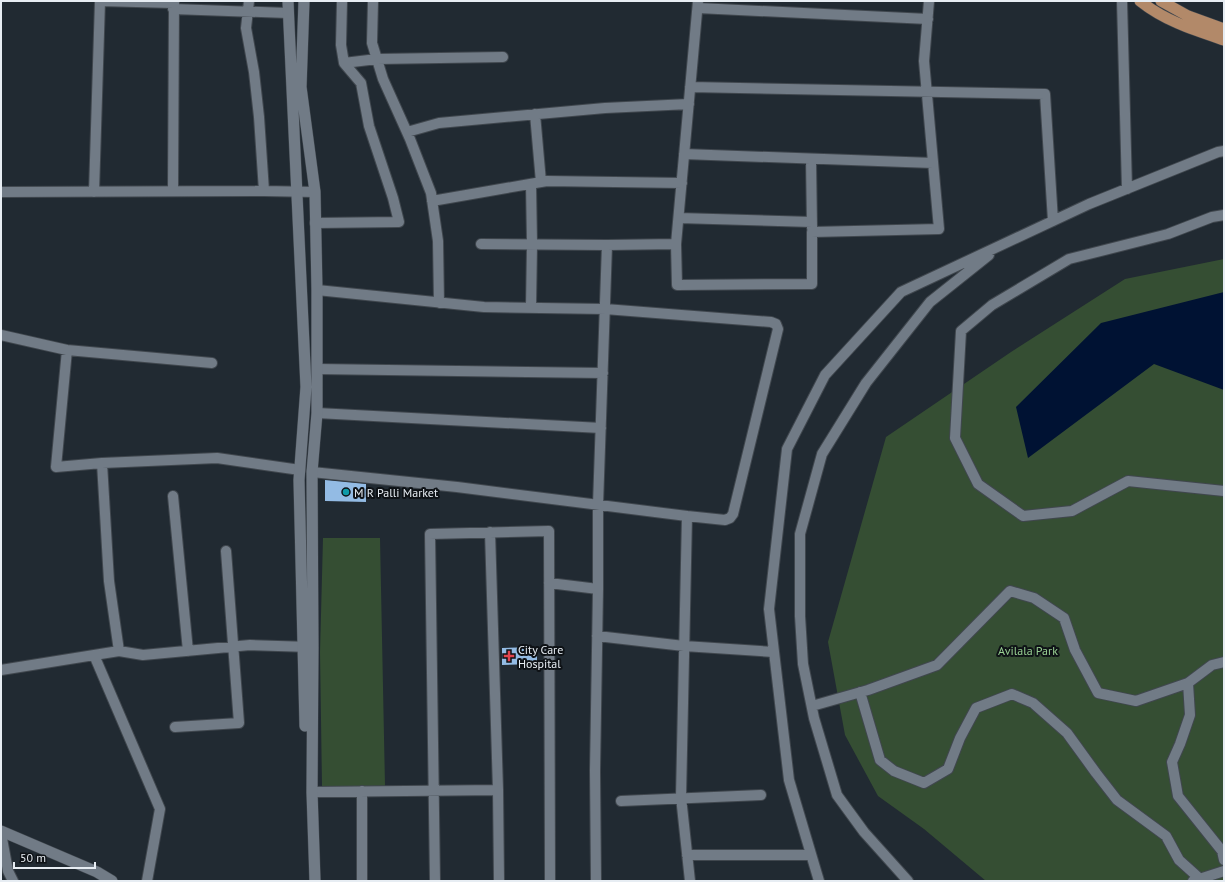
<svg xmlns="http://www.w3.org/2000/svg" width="1225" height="882" font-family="'PT Sans',sans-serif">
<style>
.green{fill:#354e33}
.water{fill:#001233}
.building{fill:#93bbe4}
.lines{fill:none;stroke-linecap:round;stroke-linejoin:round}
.minor-casing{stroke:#40474e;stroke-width:12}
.tertiary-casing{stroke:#40474e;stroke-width:12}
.primary-casing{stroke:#40474e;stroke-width:12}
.minor{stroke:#717b86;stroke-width:10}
.tertiary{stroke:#717b86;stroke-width:11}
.primary{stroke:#b28969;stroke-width:11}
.culture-dot{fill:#0f9aa8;stroke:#0e1216;stroke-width:1.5}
.health-dot{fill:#e0444e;stroke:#0e1216;stroke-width:1.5}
.labels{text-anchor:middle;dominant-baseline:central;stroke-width:4;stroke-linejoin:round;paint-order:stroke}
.poi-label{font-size:12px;fill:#e7edf3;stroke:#0e1216;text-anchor:start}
.park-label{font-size:12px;fill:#99d093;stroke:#0e1216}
</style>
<rect width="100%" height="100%" fill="#212a32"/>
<path class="green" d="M 1224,259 L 1224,881 L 986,881 L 924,829 L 878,796 L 845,735 L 828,642 L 886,437 L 1011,352 L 1125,279 Z
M 323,538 L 380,538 L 385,786 L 322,786 L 320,652 Z"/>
<path class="water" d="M 1224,292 L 1224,390 L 1154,364 L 1028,458 L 1016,407 L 1101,323 Z"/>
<path class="building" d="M 325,480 L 366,484 L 366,502 L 325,501 Z
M 537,647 L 537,664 L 502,665 L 502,648 Z"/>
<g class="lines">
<defs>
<path id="minor" d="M 249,1 L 246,28 L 254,72 L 259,117 L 264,191
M 373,1 L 372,43 L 383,79 L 410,139 L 431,193 L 438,241 L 439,303
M 1122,1 L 1127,189
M 698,8 L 928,19
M 173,9 L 288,13
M 344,63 L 377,59 L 503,57
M 690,87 L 1045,94 L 1053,221
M 535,114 L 541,182
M 407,132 L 439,123 L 605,108 L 689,104
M 684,154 L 933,163
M 811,159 L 812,228
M 531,184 L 532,244 L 531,308
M 173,191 L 174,1
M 1,192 L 264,191 L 315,192
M 94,192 L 100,1 L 173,3
M 432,201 L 547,181 L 682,183
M 1224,215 L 1212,217 L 1168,234 L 1069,259 L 992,305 L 961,331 L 955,438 L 978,484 L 1023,516 L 1072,511 L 1128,481 L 1224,491
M 679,218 L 812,222
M 315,223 L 399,222 L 393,198 L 369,126 L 361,83 L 344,63 L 341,45 L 342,1
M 481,244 L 607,245
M 676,244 L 677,285 L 812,284 L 812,232 L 939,229 L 924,61 L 929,1
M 317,290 L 484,307 L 605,309 L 771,322 L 776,324 L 778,329 L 733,514 L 730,518 L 725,520 L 687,516
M 1,335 L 67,350 L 212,363
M 67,350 L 56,467 L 102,463 L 217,458 L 300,470
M 317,369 L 603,373
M 317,413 L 601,428
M 312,472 L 457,487 L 687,516 L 681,797 L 690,881
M 173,496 L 188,651
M 490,532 L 498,790 L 499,881
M 549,583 L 598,589 L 595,771 L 596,881
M 598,589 L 598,505 L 607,245 L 676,244 L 698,1
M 597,636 L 684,646 L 774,652
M 119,651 L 143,655 L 250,645 L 310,647
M 94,655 L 160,809 L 147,881
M 1224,662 L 1212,665 L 1188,683 L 1190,715 L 1180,744 L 1172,762 L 1178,796 L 1222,851 L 1224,860
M 1,670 L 119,651 L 109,581 L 102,463
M 860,692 L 880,760 L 894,771 L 924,783 L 948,769 L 960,738 L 976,708 L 1012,694 L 1033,703 L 1067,733 L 1096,773 L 1117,800 L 1166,836 L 1179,860 L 1199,878
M 812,706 L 868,690 L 937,665 L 1010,591 L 1034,598 L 1064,618 L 1075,650 L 1098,693 L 1136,701 L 1188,683
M 175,727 L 239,723 L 226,551
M 362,791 L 362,881
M 312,792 L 498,790
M 621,801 L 761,795
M 1,833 L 8,871 L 13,881
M 687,855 L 811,855
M 435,881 L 430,534 L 549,531 L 550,881
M 819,881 L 789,780 L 769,609 L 787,449 L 825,375 L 901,292 L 1089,204 L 1218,152 L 1224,151
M 908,881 L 864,832 L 837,795 L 814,718 L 803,664 L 800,616 L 800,534 L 822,454 L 866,383 L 930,302 L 989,255
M 1193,881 L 1224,871"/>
<path id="tertiary" d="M 288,1 L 289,25 L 306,387 L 299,480 L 305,726
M 304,1 L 301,87 L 315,192 L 317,290 L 317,413 L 312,472 L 313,647 L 312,792 L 315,881
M 1,831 L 97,872 L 112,881"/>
<path id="primary" d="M 1140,1 C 1165,21 1194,30 1224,40
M 1161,1 L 1188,16 L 1224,29"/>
</defs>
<use href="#minor" class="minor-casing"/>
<use href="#tertiary" class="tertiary-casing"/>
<use href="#primary" class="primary-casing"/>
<use href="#minor" class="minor"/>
<use href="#tertiary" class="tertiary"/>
<use href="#primary" class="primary"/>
</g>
<circle class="culture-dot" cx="346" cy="492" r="4"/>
<path class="health-dot" d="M507 650h4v4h4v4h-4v4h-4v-4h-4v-4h4z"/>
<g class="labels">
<g class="poi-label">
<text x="354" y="492">M R Palli Market</text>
<text x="518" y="649">City Care<tspan x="518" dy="14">Hospital</tspan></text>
</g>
<g class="park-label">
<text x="1028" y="650">Avilala Park</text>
</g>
</g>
<rect width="1225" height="882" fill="none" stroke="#e7edf3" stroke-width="4"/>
<path d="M14 862v6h81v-6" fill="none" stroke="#e7edf3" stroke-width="2"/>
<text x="20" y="862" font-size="12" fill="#e7edf3" stroke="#0e1216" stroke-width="3" paint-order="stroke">50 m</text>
</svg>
